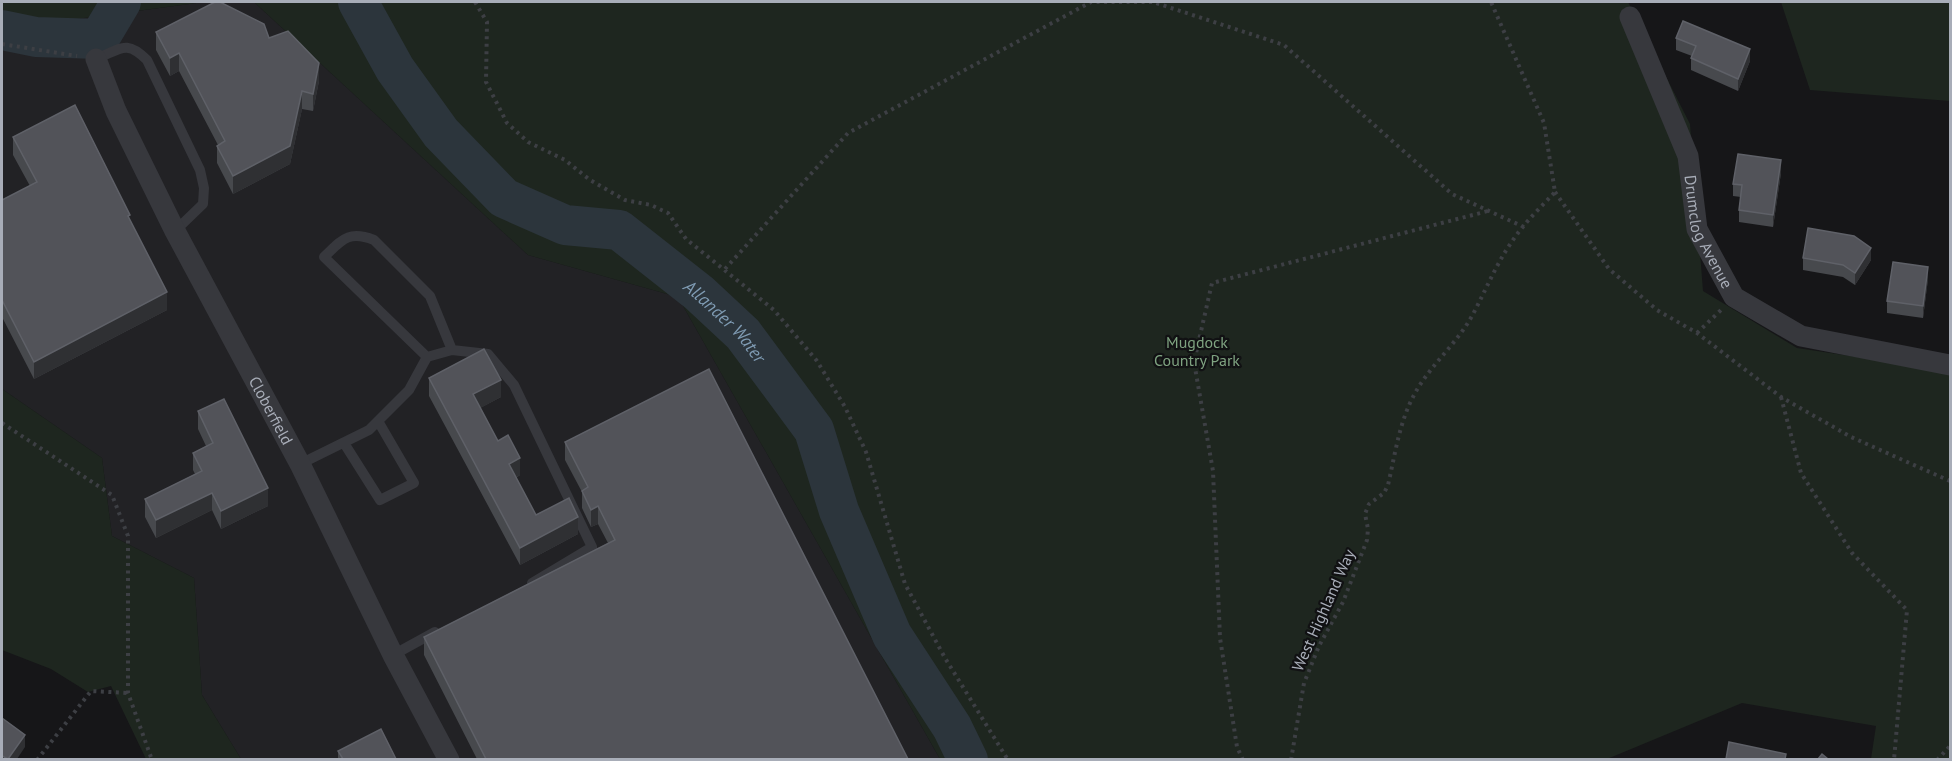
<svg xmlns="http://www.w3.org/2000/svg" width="1952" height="761" font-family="'PT Sans',sans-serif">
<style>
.built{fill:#222225}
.green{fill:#1e261f}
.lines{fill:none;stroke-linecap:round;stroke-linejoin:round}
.river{stroke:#2c353c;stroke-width:40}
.path{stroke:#3d3f44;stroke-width:4;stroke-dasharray:3 4.5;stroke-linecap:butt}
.lane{stroke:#37383d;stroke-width:10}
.street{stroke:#37383d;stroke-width:21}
.wall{fill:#47494d}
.shaded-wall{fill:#2f3033}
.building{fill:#525359;stroke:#5f6168;stroke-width:1.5}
.labels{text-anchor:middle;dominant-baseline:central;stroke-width:4.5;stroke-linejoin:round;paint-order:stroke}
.street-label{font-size:16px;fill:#a8adb8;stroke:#111113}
.park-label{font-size:16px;fill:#7fa381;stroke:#111113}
.water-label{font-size:18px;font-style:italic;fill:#7f9bb3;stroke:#111113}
</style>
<rect width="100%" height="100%" fill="#161618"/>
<path class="built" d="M 204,2 L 254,2 L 528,255 L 678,297 L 940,759 L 241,759 L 202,695 L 194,578 L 112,536 L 102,458 L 2,389 L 2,29 Z"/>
<path class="green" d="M 2,2 L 204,2 L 2,29 Z
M 254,2 L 1628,2 L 1690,124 L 1703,291 L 1797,348 L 1950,371 L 1950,759 L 1871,759 L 1876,726 L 1742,703 L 1607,759 L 940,759 L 678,297 L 528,255 Z
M 1781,2 L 1950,2 L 1950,101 L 1810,90 Z
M 2,389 L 102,458 L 112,536 L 194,578 L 202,695 L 241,759 L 146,759 L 111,686 L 88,692 L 51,669 L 2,650 Z"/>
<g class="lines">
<g class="river">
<path id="s1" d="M 358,2 L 395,69 L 441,133 L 504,198 L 565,225 L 619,230 L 699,293 L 743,334 L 814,430 L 839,511 L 892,635 L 952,727 L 968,760"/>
<path d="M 2,30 L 36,37 L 99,39 L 121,2"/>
</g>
<path class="path" d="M 475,2 L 487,22 L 486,82 L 507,123 L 528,142 L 565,160 L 590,180 L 625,200 L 651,205 L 668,213 L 686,239 L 774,310 L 817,361 L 845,407 L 866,452 L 905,584 L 945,658 L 1008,760
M 2,44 L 77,56
M 1555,192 L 1609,269 L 1657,310 L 1697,333 L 1781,397 L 1851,437 L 1950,481
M 725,269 L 848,133 L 1091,2 L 1153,2 L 1284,45 L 1452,194 L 1524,227
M 1697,333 L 1721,310
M 1781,397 L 1801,473 L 1852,553 L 1907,610 L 1894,760
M 2,423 L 112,495 L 128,536 L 128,693 L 152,760
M 37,760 L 91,691 L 128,693
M 1243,760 L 1237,747 L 1220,638 L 1213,471 L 1194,362 L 1212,283 L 1488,211
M 1291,760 L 1304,683 L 1319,646 L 1343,602 L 1367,540 L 1368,529 L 1365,514 L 1369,504 L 1384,493 L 1388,485 C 1395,455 1399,424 1413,397 C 1428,367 1456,345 1472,316 C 1486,290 1496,264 1513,240 C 1525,222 1541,207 1555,192 L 1544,123 L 1491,2
M 1937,760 L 1950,746"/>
<path class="lane" d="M 96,59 C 121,49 126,39 147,60 L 200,170 L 204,188 L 203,204 L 175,231
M 427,357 L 324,257 C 342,240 348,230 374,240 L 430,296 L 452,350
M 344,443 L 380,500 L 414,483 L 378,421
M 300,464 L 369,430 L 409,390 L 427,357 L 452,350 L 488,354 L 514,385 L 592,547 L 532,583
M 393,655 L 435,632"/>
<g class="street">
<path id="s2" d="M 1630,17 L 1688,156 L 1697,229 L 1734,297 L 1801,336 L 1950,365"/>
<path id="s3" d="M 96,59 L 116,111 L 175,231 L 300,464 L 393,655 L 449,760"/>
</g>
</g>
<path class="wall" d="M 156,32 L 269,38 L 319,81 L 313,111 L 302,109 L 290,164 L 233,194 L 217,163 L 217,146 L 218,145 L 179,71 L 170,76 L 156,50 Z
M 1676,38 L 1750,61 L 1738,91 L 1691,70 L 1691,58 L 1692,56 L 1676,50 Z
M 13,137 L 130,220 L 167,310 L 34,379 L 2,317 L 2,200 L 30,186 L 13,155 Z
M 1781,173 L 1773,227 L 1739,222 L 1739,210 L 1741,197 L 1733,196 L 1733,184 Z
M 1803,258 L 1871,260 L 1855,285 L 1843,277 L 1803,270 Z
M 1928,279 L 1923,318 L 1887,313 L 1887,301 Z
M 429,378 L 501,397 L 480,408 L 498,441 L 520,475 L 516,478 L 536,515 L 578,534 L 520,565 L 429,396 Z
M 198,411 L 268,506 L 221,529 L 212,510 L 156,538 L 145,517 L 145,499 L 195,474 L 193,470 L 193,453 L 206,446 L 198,429 Z
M 565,442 L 908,759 L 477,759 L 424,655 L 424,637 L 608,543 L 598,524 L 591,527 L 582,508 L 582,492 L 565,460 Z
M 338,751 L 396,759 L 338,759 Z"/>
<path class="shaded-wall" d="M 1750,49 L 1750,61 L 1738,91 L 1738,79 Z
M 179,53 L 179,71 L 170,76 L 170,58 Z
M 319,63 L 319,81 L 313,111 L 313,94 Z
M 302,91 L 302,109 L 290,164 L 233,194 L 233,176 Z
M 1781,160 L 1781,173 L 1773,227 L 1773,215 Z
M 1871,248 L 1871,260 L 1855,285 L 1855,273 Z
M 1928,267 L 1928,279 L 1923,318 L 1923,306 Z
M 167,292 L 167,310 L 34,379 L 34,362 Z
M 501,380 L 501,397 L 473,412 L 473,394 Z
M 520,458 L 520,475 L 509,482 L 509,464 Z
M 268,488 L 268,506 L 221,529 L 221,511 Z
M 212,493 L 212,510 L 156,538 L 156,520 Z
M 598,506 L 598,524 L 591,527 L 591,510 Z
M 578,517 L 578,534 L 520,565 L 520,548 Z
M 25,735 L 25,747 L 17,759 L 8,759 Z"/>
<path class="building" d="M 215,2 L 220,2 L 264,24 L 269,38 L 288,31 L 319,63 L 313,94 L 302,91 L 290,146 L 233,176 L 217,146 L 225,141 L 179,53 L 170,58 L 156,32 Z
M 1683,21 L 1750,49 L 1738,79 L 1691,58 L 1696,46 L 1676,38 Z
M 75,105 L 130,215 L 128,216 L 167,292 L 34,362 L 2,300 L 2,200 L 37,182 L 13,137 Z
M 1738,154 L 1781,160 L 1773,215 L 1739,210 L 1742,185 L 1733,184 Z
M 1808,228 L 1854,236 L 1871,248 L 1855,273 L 1843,265 L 1803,258 Z
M 1893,262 L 1928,267 L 1923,306 L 1887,301 Z
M 484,349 L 501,380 L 473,394 L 498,441 L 508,435 L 520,458 L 509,464 L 536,515 L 569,498 L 578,517 L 520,548 L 429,378 Z
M 709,369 L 908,759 L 486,759 L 424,637 L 615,540 L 598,506 L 591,510 L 582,491 L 588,487 L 565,442 Z
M 224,399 L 268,488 L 221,511 L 212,493 L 156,520 L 145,499 L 202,471 L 193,453 L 213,443 L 198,411 Z
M 2,718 L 25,735 L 8,759 L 2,756 Z
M 381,729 L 396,759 L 343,759 L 338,751 Z
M 1729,742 L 1786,754 L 1785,759 L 1726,759 Z
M 1822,754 L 1828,759 L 1818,759 Z"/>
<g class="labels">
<g class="street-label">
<text stroke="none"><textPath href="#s2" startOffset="230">Drumclog Avenue</textPath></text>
<text stroke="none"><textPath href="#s3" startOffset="393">Cloberfield</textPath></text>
<text transform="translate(1323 610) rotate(-66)">West Highland Way</text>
</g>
<g class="park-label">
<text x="1197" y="342">Mugdock<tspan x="1197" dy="18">Country Park</tspan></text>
</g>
<g class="water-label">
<text stroke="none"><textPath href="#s1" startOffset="507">Allander Water</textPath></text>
</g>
</g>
<rect width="1952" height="761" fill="none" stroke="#a8adb8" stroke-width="6"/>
</svg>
